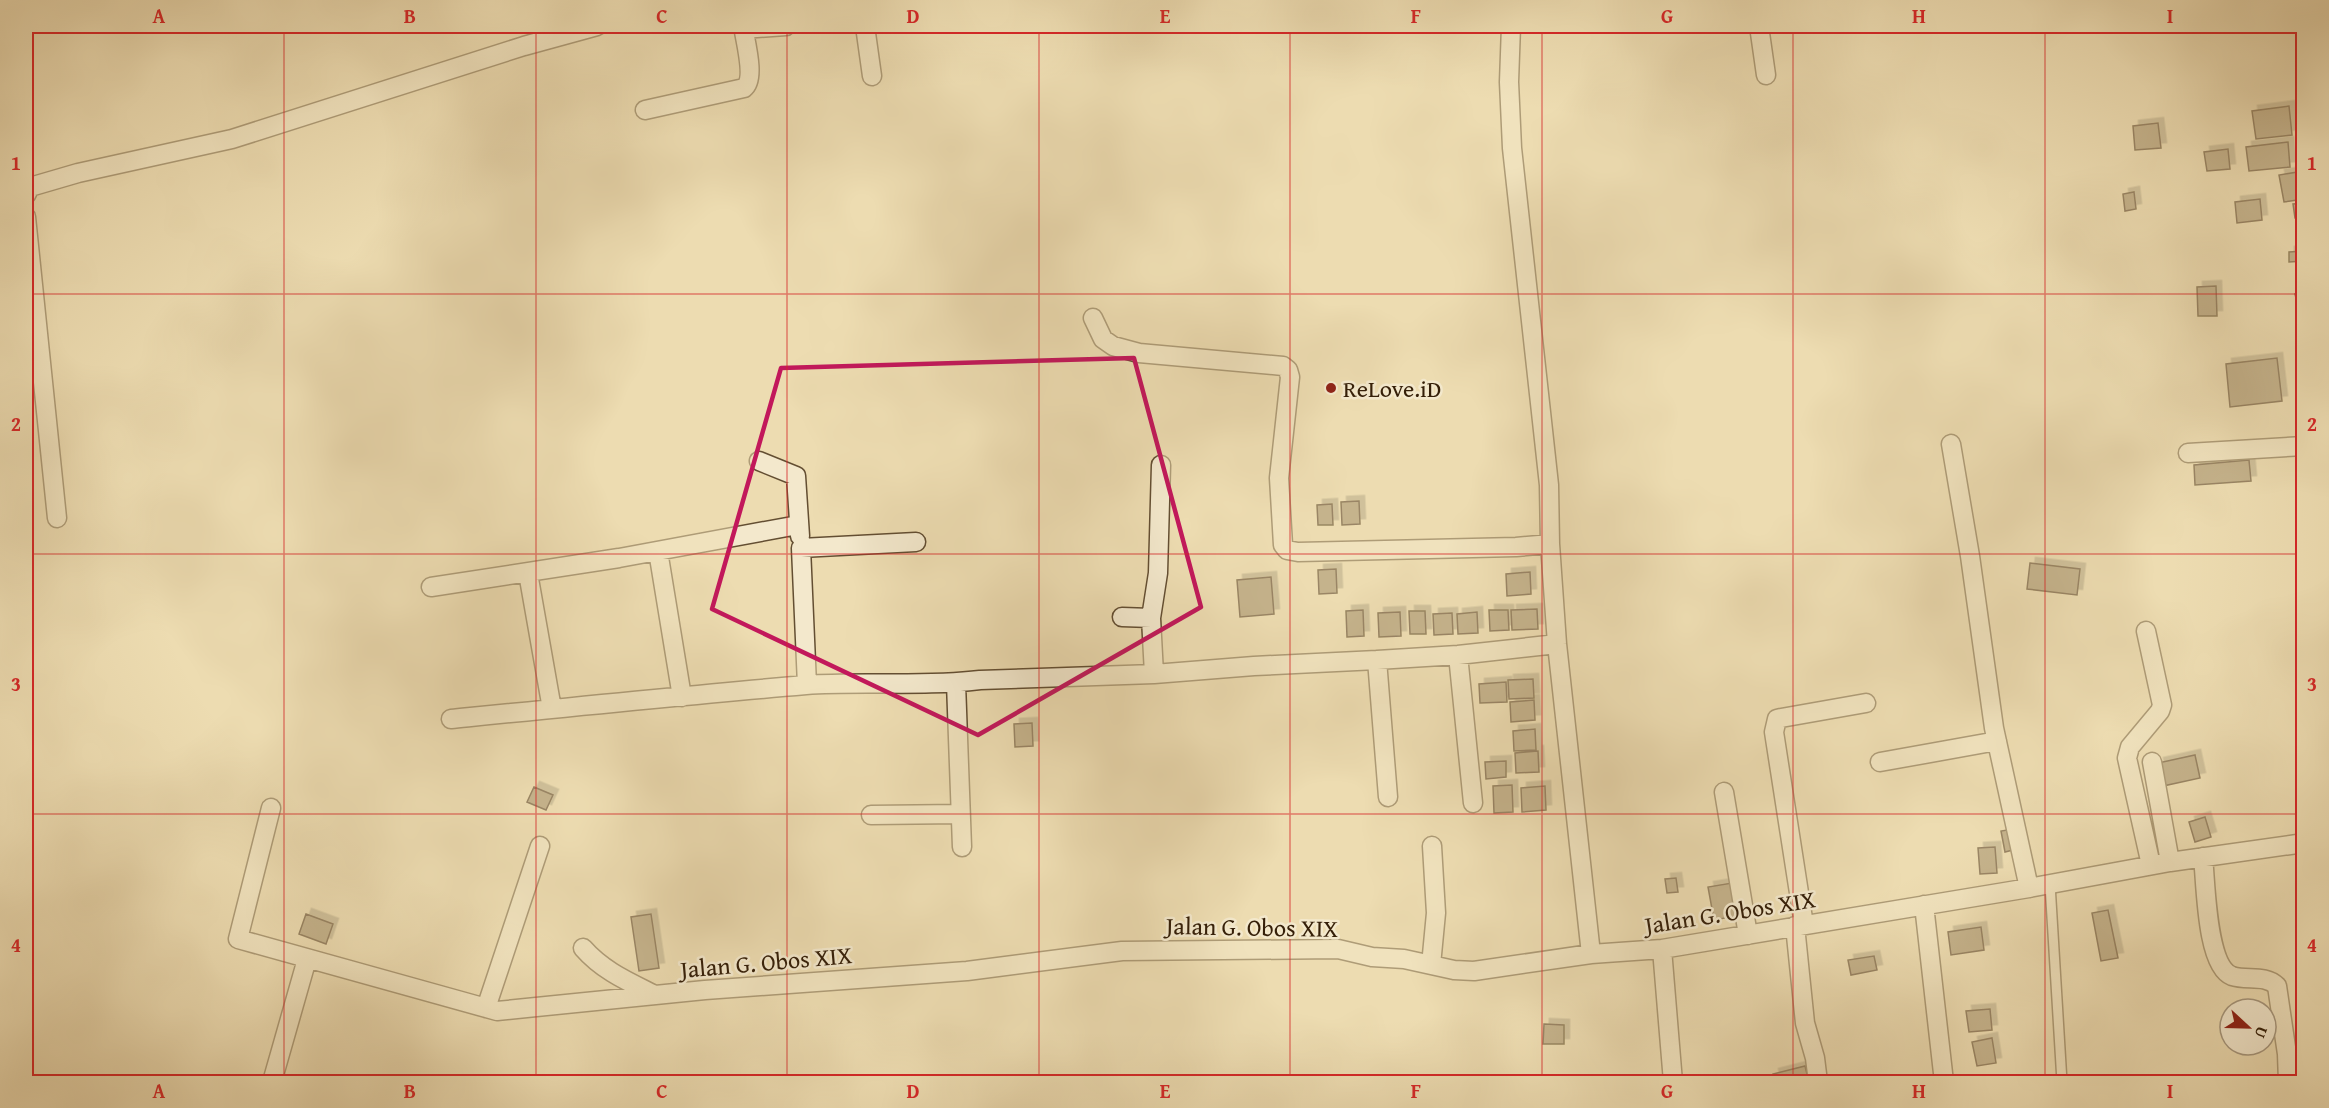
<svg xmlns="http://www.w3.org/2000/svg" width="2329" height="1108" font-family="'Gentium Book Plus',serif">
<style>
.building{fill:#958160;stroke:#351f08;stroke-width:1.5;filter:url(#shadow)}
.lines{fill:none;stroke-linecap:round;stroke-linejoin:round}
.service-casing{stroke:#634e32;stroke-width:12}
.minor-casing{stroke:#634e32;stroke-width:21}
.service{stroke:#f3e8cc;stroke-width:9}
.minor{stroke:#f3e8cc;stroke-width:18}
.marked{fill:none;stroke:#c2185b;stroke-width:4.5;stroke-linejoin:round}
.grid{fill:none;stroke:#d62828;stroke-width:1.5;stroke-opacity:0.55}
.poi-dot{fill:#8f2418;stroke:#f3e8cc;stroke-width:2}
.labels{text-anchor:middle;dominant-baseline:central;stroke-width:5;stroke-linejoin:round;paint-order:stroke}
.poi-label{font-size:24px;fill:#351f08;stroke:#f3e8cc;text-anchor:start}
.street-label{font-size:24px;fill:#351f08;stroke:#f3e8cc}
.neatline{fill:none;stroke:#d62828;stroke-width:2}
.grid-label{font-size:20px;text-anchor:middle;font-weight:bold;fill:#d62828}
</style>
<defs>
<filter id="shadow"><feDropShadow dx="5.5" dy="-5.5" stdDeviation="0" flood-color="#0004"/></filter>
</defs>
<rect width="100%" height="100%" fill="#eddcb1"/>
<filter id="stains"><feTurbulence type="fractalNoise" baseFrequency=".00333" numOctaves="4"/><feColorMatrix values="0 0 0 0 .2 0 0 0 0 .09 0 0 0 0 .02 0 0 0 .5 -.17"/></filter>
<radialGradient id="worn" r=".72"><stop offset=".6" stop-color="#630" stop-opacity="0"/><stop offset="1" stop-color="#630" stop-opacity=".3"/></radialGradient>
<path class="building" d="M 2289,106 L 2292,135 L 2256,139 L 2252,111 Z
M 2158,123 L 2161,148 L 2135,150 L 2133,126 Z
M 2288,142 L 2290,167 L 2249,171 L 2246,147 Z
M 2228,149 L 2230,169 L 2207,171 L 2204,152 Z
M 2304,171 L 2304,199 L 2284,202 L 2279,175 Z
M 2134,192 L 2136,209 L 2125,211 L 2123,194 Z
M 2260,199 L 2262,220 L 2237,223 L 2235,202 Z
M 2304,203 L 2304,217 L 2295,218 L 2293,204 Z
M 2304,251 L 2304,261 L 2289,262 L 2289,252 Z
M 2216,286 L 2217,316 L 2198,316 L 2197,287 Z
M 2304,293 L 2304,310 L 2299,311 L 2295,294 Z
M 2277,358 L 2282,401 L 2230,407 L 2226,364 Z
M 2249,460 L 2251,481 L 2195,485 L 2194,465 Z
M 1359,501 L 1360,524 L 1342,525 L 1341,502 Z
M 1332,504 L 1333,525 L 1318,525 L 1317,505 Z
M 2030,563 L 2080,569 L 2077,595 L 2027,589 Z
M 1336,569 L 1337,593 L 1319,594 L 1318,570 Z
M 1530,572 L 1531,594 L 1507,596 L 1506,574 Z
M 1271,577 L 1274,614 L 1240,617 L 1237,580 Z
M 1537,609 L 1538,629 L 1512,630 L 1511,610 Z
M 1363,610 L 1364,636 L 1347,637 L 1346,611 Z
M 1489,610 L 1508,610 L 1509,630 L 1490,631 Z
M 1409,611 L 1425,611 L 1426,634 L 1410,634 Z
M 1400,612 L 1401,636 L 1379,637 L 1378,613 Z
M 1477,612 L 1478,633 L 1458,634 L 1457,614 Z
M 1452,613 L 1453,634 L 1434,635 L 1433,614 Z
M 1533,679 L 1534,698 L 1509,699 L 1508,680 Z
M 1506,682 L 1507,702 L 1480,703 L 1479,684 Z
M 1534,700 L 1535,720 L 1511,722 L 1510,702 Z
M 1032,723 L 1033,746 L 1015,747 L 1014,724 Z
M 1535,729 L 1536,750 L 1514,751 L 1513,731 Z
M 1538,751 L 1539,772 L 1516,773 L 1515,753 Z
M 2195,755 L 2200,778 L 2163,786 L 2158,763 Z
M 1506,761 L 1506,777 L 1486,779 L 1485,762 Z
M 1512,785 L 1513,812 L 1494,813 L 1493,786 Z
M 1545,786 L 1546,810 L 1522,812 L 1521,788 Z
M 534,787 L 553,795 L 546,810 L 527,802 Z
M 2205,817 L 2211,837 L 2195,842 L 2189,822 Z
M 2013,829 L 2017,849 L 2005,852 L 2001,831 Z
M 1995,847 L 1997,873 L 1980,874 L 1978,848 Z
M 1676,878 L 1678,892 L 1667,893 L 1665,879 Z
M 1732,883 L 1737,916 L 1714,920 L 1708,887 Z
M 2108,910 L 2118,958 L 2101,961 L 2092,913 Z
M 306,914 L 333,924 L 326,944 L 299,934 Z
M 651,914 L 659,968 L 639,971 L 631,917 Z
M 1981,927 L 1984,950 L 1951,955 L 1948,932 Z
M 1874,956 L 1877,970 L 1851,975 L 1848,960 Z
M 1990,1009 L 1992,1030 L 1969,1032 L 1966,1011 Z
M 1544,1024 L 1564,1025 L 1564,1044 L 1543,1044 Z
M 1992,1038 L 1996,1063 L 1977,1066 L 1972,1042 Z
M 1805,1066 L 1809,1082 L 1775,1082 L 1773,1074 Z"/>
<g class="lines">
<defs>
<path id="service" d="M 2050,884 L 2062,1082"/>
<path id="minor" d="M 865,26 L 872,76
M 1511,26 L 1509,82 L 1512,148 L 1549,485 L 1550,544 L 1557,644 L 1591,954
M 1759,26 L 1766,75
M 743,29 L 786,26
M 645,110 L 744,88 C 756,79 745,40 743,26
M 26,195 L 30,187 L 78,173 L 232,139 L 524,46 L 597,26
M 26,217 L 57,518
M 1093,318 L 1103,339 L 1113,346 L 1139,353 L 1283,366 L 1288,370 L 1290,377 L 1279,478 L 1283,545 L 1287,550 L 1298,552 L 1516,547 L 1550,544
M 1951,444 L 1970,556 L 1994,728 L 2029,888
M 2188,453 L 2304,446
M 759,461 L 796,476 L 800,536
M 658,551 L 682,697
M 528,573 L 552,709
M 431,587 L 619,558 L 798,525
M 1122,617 L 1151,618
M 2146,631 L 2162,705 L 2160,711 L 2130,747 L 2127,758 L 2151,865
M 1458,655 L 1473,803
M 1377,660 L 1388,797
M 1154,674 L 1151,618 L 1158,573 L 1161,465
M 956,683 L 962,847
M 807,685 L 801,548 L 916,542
M 451,719 C 570,707 688,695 806,685 C 864,681 923,687 980,680 L 1154,674 L 1254,666 L 1377,660 L 1458,655 L 1557,644
M 1880,762 L 1997,741
M 2152,762 L 2170,862
M 1724,792 L 1748,935
M 271,808 L 238,939 L 497,1011 L 705,990 L 967,971 L 1122,951 L 1338,949 L 1372,957 L 1404,959 L 1454,970 L 1474,971 L 1591,954 L 1662,949 L 2029,888 L 2170,862 L 2304,843
M 871,815 L 961,814
M 2203,857 C 2206,883 2206,966 2232,976 C 2247,981 2265,974 2277,986 L 2287,1054 L 2288,1082
M 1924,905 L 1944,1082
M 1804,925 L 1774,732 L 1777,719 L 1781,718 L 1866,703
M 1795,926 L 1805,1023 L 1815,1058 L 1818,1082
M 583,948 C 603,971 629,982 655,995
M 1662,949 L 1673,1082
M 1431,965 L 1436,913 L 1432,846
M 486,1008 L 540,846
M 272,1082 L 307,959"/>
</defs>
<use href="#service" class="service-casing"/>
<use href="#minor" class="minor-casing"/>
<use href="#service" class="service"/>
<use href="#minor" class="minor"/>
</g>
<path d="M0 0H2329V1108H0ZM 1134,358 L 1201,607 L 978,735 L 712,609 L 781,368 Z" fill="#eddcb1" fill-opacity=".55" fill-rule="evenodd"/>
<path class="marked" d="M 1134,358 L 1201,607 L 978,735 L 712,609 L 781,368 Z"/>
<path class="grid" d="M 284,26 L 284,1082M 536,26 L 536,1082M 787,26 L 787,1082M 1039,26 L 1039,1082M 1290,26 L 1290,1082M 1542,26 L 1542,1082M 1793,26 L 1793,1082M 2045,26 L 2045,1082M 26,294 L 2304,294M 26,554 L 2304,554M 26,814 L 2304,814"/>
<circle class="poi-dot" cx="1331" cy="388" r="6"/>
<g class="labels">
<g class="poi-label">
<text x="1343" y="388">ReLove.iD</text>
</g>
<g class="street-label">
<text transform="translate(1730 912) rotate(-9)">Jalan G. Obos XIX</text>
<text transform="translate(1252 927) rotate(1)">Jalan G. Obos XIX</text>
<text transform="translate(766 962) rotate(-5)">Jalan G. Obos XIX</text>
</g>
</g>
<rect width="2329" height="1108" fill="none" stroke="#eddcb1" stroke-width="66"/>
<g transform="translate(2248 1027) rotate(112)"><circle r="28" fill="#f3e8cc" stroke="#a7987e" stroke-width="1.5"/>
<path d="M0-4.5L10 22L0 15L-10 22Z" fill="#8f2418"/>
<text y="-9" font-size="16" font-weight="bold" text-anchor="middle" fill="#351f08">U</text>
</g>
<rect x="33" y="33" width="2263" height="1042" class="neatline"/>
<g class="grid-label">
<text x="159" y="23">A</text>
<text x="410" y="23">B</text>
<text x="662" y="23">C</text>
<text x="913" y="23">D</text>
<text x="1165" y="23">E</text>
<text x="1416" y="23">F</text>
<text x="1667" y="23">G</text>
<text x="1919" y="23">H</text>
<text x="2170" y="23">I</text>
<text x="16" y="170">1</text>
<text x="2312" y="170">1</text>
<text x="16" y="431">2</text>
<text x="2312" y="431">2</text>
<text x="16" y="691">3</text>
<text x="2312" y="691">3</text>
<text x="16" y="952">4</text>
<text x="2312" y="952">4</text>
<text x="159" y="1098">A</text>
<text x="410" y="1098">B</text>
<text x="662" y="1098">C</text>
<text x="913" y="1098">D</text>
<text x="1165" y="1098">E</text>
<text x="1416" y="1098">F</text>
<text x="1667" y="1098">G</text>
<text x="1919" y="1098">H</text>
<text x="2170" y="1098">I</text>
</g>
<rect width="100%" height="100%" filter="url(#stains)"/>
<rect width="100%" height="100%" fill="url(#worn)"/>
</svg>
